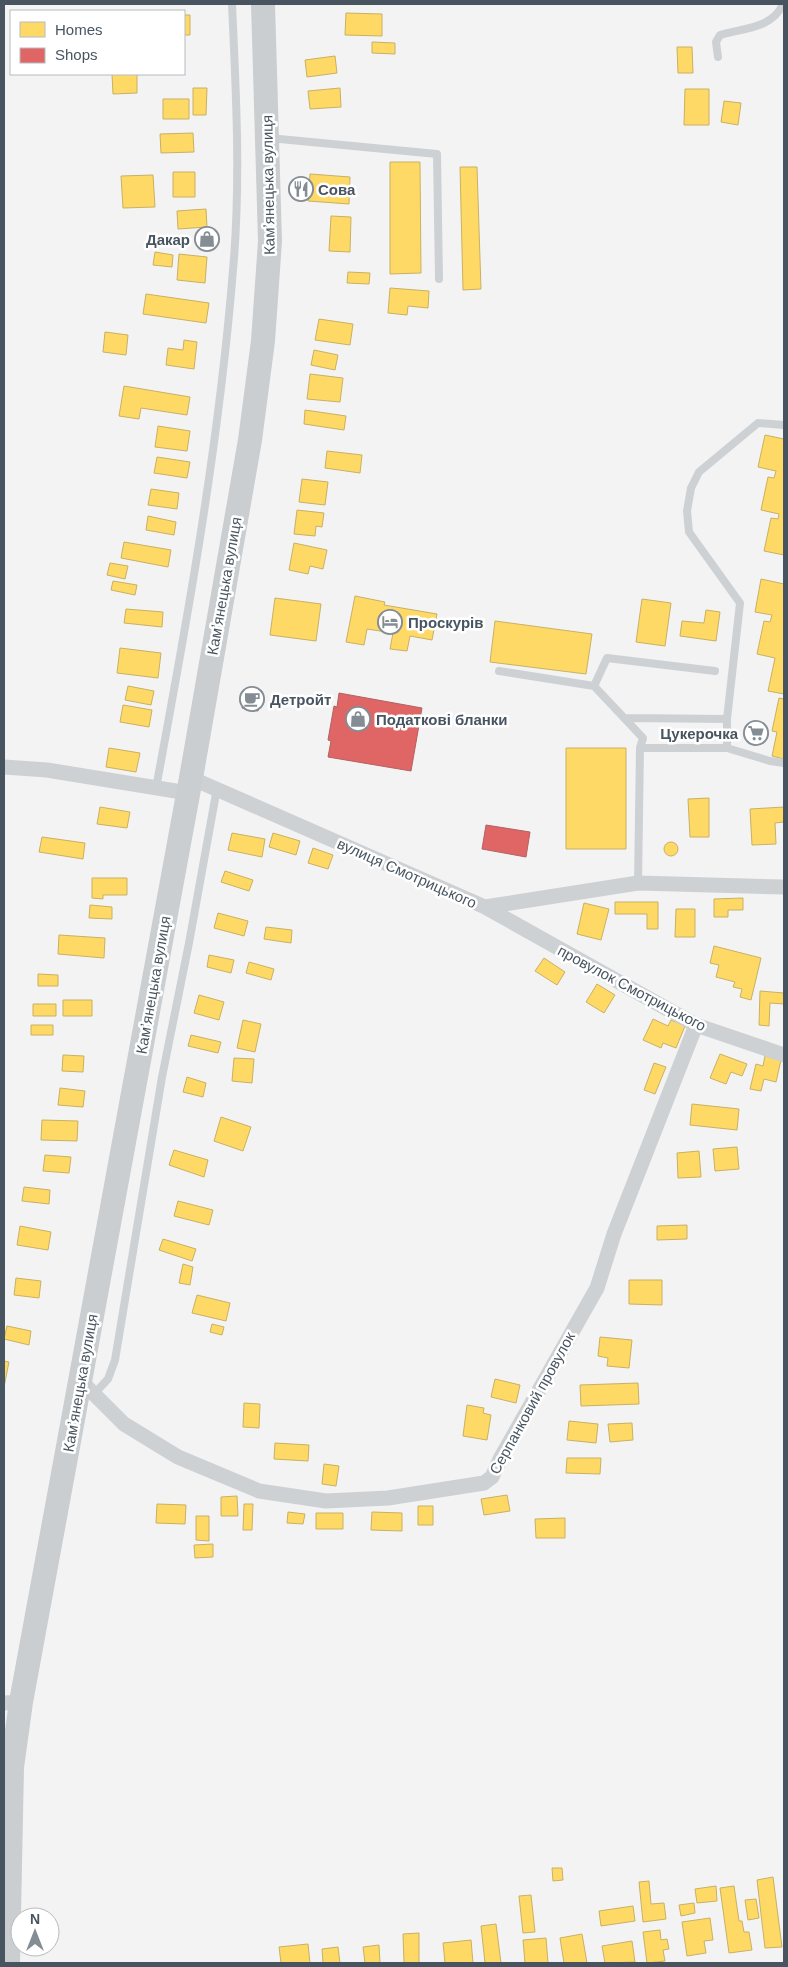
<svg xmlns="http://www.w3.org/2000/svg" width="788" height="1967" font-family="Helvetica,sans-serif">
<style>
.homes{fill:#ffd966;stroke:#c8b164}
.shops{fill:#e06666;stroke:#b26164}
.lines{fill:none;stroke-linecap:round;stroke-linejoin:round}
.service{stroke:#ced1d4;stroke-width:8}
.minor{stroke:#ced1d4;stroke-width:15}
.primary{stroke:#caced1;stroke-width:24}
.labels{text-anchor:middle;dominant-baseline:central;stroke-width:5;stroke-linejoin:round;paint-order:stroke}
.street-label{font-size:15px;fill:#485561;stroke:#fff}
.poi-label{font-size:15px;font-weight:bold;fill:#485561;stroke:#fff;text-anchor:start}
</style>
<rect width="100%" height="100%" fill="#f3f3f3"/>
<path class="homes" d="M 346,13 L 382,14 L 382,36 L 345,35 Z
M 184,15 L 190,15 L 190,35 L 184,35 Z
M 372,42 L 395,43 L 395,54 L 372,53 Z
M 677,47 L 692,47 L 693,73 L 678,73 Z
M 335,56 L 337,73 L 307,77 L 305,60 Z
M 112,74 L 137,74 L 137,93 L 113,94 Z
M 193,88 L 207,88 L 206,115 L 193,115 Z
M 340,88 L 341,107 L 310,109 L 308,91 Z
M 685,89 L 709,89 L 709,125 L 684,125 Z
M 163,99 L 189,99 L 189,119 L 163,119 Z
M 724,101 L 741,103 L 738,125 L 721,122 Z
M 193,133 L 194,152 L 161,153 L 160,134 Z
M 390,162 L 420,162 L 421,273 L 390,274 Z
M 460,167 L 477,167 L 481,289 L 463,290 Z
M 173,172 L 195,172 L 195,197 L 173,197 Z
M 310,174 L 350,177 L 349,204 L 308,201 Z
M 153,175 L 155,207 L 123,208 L 121,176 Z
M 206,209 L 207,227 L 178,229 L 177,211 Z
M 331,216 L 351,217 L 350,252 L 329,251 Z
M 155,252 L 173,255 L 172,267 L 153,265 Z
M 179,254 L 207,257 L 205,283 L 177,280 Z
M 348,272 L 370,273 L 369,284 L 347,283 Z
M 390,288 L 429,291 L 428,308 L 408,306 L 407,315 L 388,313 Z
M 146,294 L 209,303 L 206,323 L 143,314 Z
M 319,319 L 353,324 L 350,345 L 315,340 Z
M 105,332 L 128,335 L 126,355 L 103,352 Z
M 184,340 L 197,342 L 194,369 L 166,365 L 168,348 L 183,350 Z
M 314,350 L 338,355 L 335,370 L 311,365 Z
M 310,374 L 343,378 L 340,402 L 307,399 Z
M 124,386 L 190,397 L 187,415 L 141,408 L 139,419 L 119,416 Z
M 305,410 L 346,416 L 344,430 L 304,424 Z
M 158,426 L 190,431 L 187,451 L 155,447 Z
M 765,435 L 784,439 L 784,555 L 764,551 L 771,518 L 778,519 L 779,514 L 761,510 L 768,477 L 774,478 L 776,471 L 758,467 Z
M 327,451 L 362,455 L 360,473 L 325,468 Z
M 157,457 L 190,462 L 187,478 L 154,473 Z
M 302,479 L 328,482 L 325,505 L 299,502 Z
M 151,489 L 179,493 L 177,509 L 148,505 Z
M 297,510 L 324,513 L 322,527 L 316,526 L 315,536 L 294,534 Z
M 148,516 L 176,522 L 174,535 L 146,530 Z
M 124,542 L 171,550 L 168,567 L 121,558 Z
M 294,543 L 327,550 L 323,569 L 310,566 L 308,574 L 289,570 Z
M 110,563 L 128,566 L 125,579 L 107,575 Z
M 761,579 L 784,584 L 784,694 L 768,691 L 775,658 L 757,654 L 764,621 L 770,622 L 772,615 L 755,612 Z
M 113,581 L 137,585 L 135,595 L 111,590 Z
M 355,596 L 385,602 L 384,605 L 437,614 L 432,640 L 410,636 L 407,651 L 390,649 L 393,633 L 367,629 L 364,645 L 346,642 Z
M 275,598 L 321,604 L 316,641 L 270,635 Z
M 642,599 L 671,603 L 665,646 L 636,642 Z
M 126,609 L 163,612 L 162,627 L 124,623 Z
M 706,610 L 720,612 L 716,641 L 680,636 L 682,621 L 704,623 Z
M 495,621 L 592,634 L 586,674 L 490,662 Z
M 120,648 L 161,653 L 158,678 L 117,673 Z
M 128,686 L 154,691 L 151,705 L 125,700 Z
M 779,698 L 784,699 L 784,759 L 772,756 L 777,732 L 772,731 Z
M 123,705 L 152,710 L 149,727 L 120,722 Z
M 109,748 L 140,753 L 136,772 L 106,767 Z
M 566,748 L 626,748 L 626,849 L 566,849 Z
M 709,798 L 709,837 L 690,837 L 688,799 Z
M 100,807 L 130,812 L 127,828 L 97,824 Z
M 784,807 L 784,822 L 775,823 L 776,844 L 752,845 L 750,809 Z
M 232,833 L 265,839 L 262,857 L 228,850 Z
M 273,833 L 300,841 L 296,855 L 269,847 Z
M 42,837 L 85,843 L 83,859 L 39,852 Z
M664 849a7 7 0 1 1 14 0a7 7 0 1 1-14 0Z
M 313,848 L 333,855 L 328,869 L 308,863 Z
M 225,871 L 253,880 L 249,891 L 221,882 Z
M 92,878 L 127,878 L 127,895 L 103,895 L 103,899 L 92,898 Z
M 743,898 L 743,910 L 728,910 L 728,917 L 714,917 L 714,899 Z
M 615,902 L 658,902 L 658,929 L 647,929 L 647,914 L 615,914 Z
M 584,903 L 609,909 L 601,940 L 577,934 Z
M 90,905 L 112,907 L 112,919 L 89,918 Z
M 676,909 L 695,909 L 695,937 L 675,937 Z
M 218,913 L 248,921 L 244,936 L 214,928 Z
M 266,927 L 292,930 L 291,943 L 264,939 Z
M 59,935 L 105,938 L 104,958 L 58,954 Z
M 714,946 L 761,958 L 751,1000 L 740,997 L 742,989 L 733,987 L 735,982 L 716,977 L 719,965 L 710,963 Z
M 209,955 L 234,960 L 231,973 L 207,967 Z
M 544,958 L 565,972 L 557,985 L 535,971 Z
M 249,962 L 274,969 L 271,980 L 246,973 Z
M 38,974 L 58,975 L 58,986 L 38,986 Z
M 597,984 L 615,995 L 604,1013 L 586,1002 Z
M 760,991 L 784,993 L 784,1004 L 770,1003 L 769,1026 L 759,1025 Z
M 199,995 L 224,1002 L 219,1020 L 194,1013 Z
M 63,1000 L 92,1000 L 92,1016 L 63,1016 Z
M 33,1004 L 56,1004 L 56,1016 L 33,1016 Z
M 653,1019 L 668,1026 L 671,1020 L 685,1026 L 676,1048 L 663,1043 L 661,1048 L 643,1040 Z
M 243,1020 L 261,1024 L 255,1052 L 237,1048 Z
M 31,1025 L 53,1025 L 53,1035 L 31,1035 Z
M 191,1035 L 221,1042 L 218,1053 L 188,1046 Z
M 720,1054 L 747,1064 L 742,1076 L 731,1072 L 726,1084 L 710,1078 Z
M 63,1055 L 84,1056 L 83,1072 L 62,1071 Z
M 765,1056 L 781,1060 L 776,1082 L 764,1079 L 761,1091 L 750,1089 L 756,1064 L 763,1066 Z
M 234,1058 L 254,1059 L 252,1083 L 232,1081 Z
M 654,1063 L 666,1067 L 655,1094 L 644,1090 Z
M 187,1077 L 206,1083 L 203,1097 L 183,1092 Z
M 60,1088 L 85,1091 L 83,1107 L 58,1105 Z
M 692,1104 L 739,1109 L 737,1130 L 690,1125 Z
M 221,1117 L 251,1127 L 243,1151 L 214,1141 Z
M 42,1120 L 78,1121 L 77,1141 L 41,1140 Z
M 737,1147 L 739,1169 L 715,1171 L 713,1149 Z
M 174,1150 L 208,1160 L 204,1177 L 169,1165 Z
M 699,1151 L 701,1177 L 678,1178 L 677,1153 Z
M 45,1155 L 71,1157 L 69,1173 L 43,1171 Z
M 24,1187 L 50,1190 L 49,1204 L 22,1201 Z
M 178,1201 L 213,1210 L 209,1225 L 174,1216 Z
M 687,1225 L 687,1239 L 657,1240 L 657,1226 Z
M 20,1226 L 51,1232 L 48,1250 L 17,1245 Z
M 163,1239 L 196,1249 L 192,1261 L 159,1250 Z
M 183,1264 L 193,1267 L 190,1285 L 179,1283 Z
M 16,1278 L 41,1281 L 39,1298 L 14,1295 Z
M 629,1280 L 662,1280 L 662,1305 L 629,1304 Z
M 197,1295 L 230,1303 L 226,1321 L 192,1313 Z
M 212,1324 L 224,1327 L 222,1335 L 210,1332 Z
M 7,1326 L 31,1331 L 29,1345 L 4,1339 Z
M 600,1337 L 632,1340 L 629,1368 L 607,1366 L 608,1358 L 598,1356 Z
M 4,1361 L 9,1362 L 4,1387 Z
M 495,1379 L 520,1385 L 516,1403 L 491,1397 Z
M 638,1383 L 639,1404 L 581,1406 L 580,1385 Z
M 244,1403 L 260,1404 L 259,1428 L 243,1427 Z
M 467,1405 L 484,1408 L 483,1413 L 491,1415 L 487,1440 L 463,1436 Z
M 569,1421 L 598,1424 L 596,1443 L 567,1440 Z
M 632,1423 L 633,1440 L 610,1442 L 608,1424 Z
M 275,1443 L 309,1445 L 308,1461 L 274,1459 Z
M 567,1458 L 601,1458 L 600,1474 L 566,1473 Z
M 324,1464 L 339,1466 L 336,1486 L 322,1484 Z
M 507,1495 L 510,1511 L 484,1515 L 481,1499 Z
M 237,1496 L 238,1516 L 221,1516 L 221,1497 Z
M 157,1504 L 186,1505 L 185,1524 L 156,1523 Z
M 244,1504 L 253,1504 L 252,1530 L 243,1530 Z
M 418,1506 L 433,1506 L 433,1525 L 418,1525 Z
M 288,1512 L 305,1514 L 303,1524 L 287,1523 Z
M 372,1512 L 402,1513 L 402,1531 L 371,1530 Z
M 316,1513 L 343,1513 L 343,1529 L 316,1529 Z
M 196,1516 L 209,1516 L 209,1541 L 196,1540 Z
M 565,1518 L 565,1538 L 536,1538 L 535,1519 Z
M 213,1544 L 213,1557 L 195,1558 L 194,1545 Z
M 552,1868 L 562,1868 L 563,1880 L 553,1881 Z
M 773,1877 L 782,1947 L 765,1948 L 757,1880 Z
M 649,1881 L 651,1904 L 664,1903 L 666,1919 L 643,1922 L 639,1882 Z
M 716,1886 L 717,1901 L 697,1903 L 695,1889 Z
M 734,1886 L 739,1921 L 742,1921 L 744,1932 L 749,1932 L 752,1950 L 729,1953 L 720,1888 Z
M 531,1895 L 535,1932 L 523,1933 L 519,1896 Z
M 756,1899 L 759,1918 L 748,1920 L 745,1900 Z
M 694,1903 L 695,1913 L 681,1916 L 679,1905 Z
M 633,1906 L 635,1921 L 601,1926 L 599,1911 Z
M 710,1918 L 713,1940 L 704,1941 L 706,1953 L 687,1956 L 682,1922 Z
M 496,1924 L 501,1963 L 485,1963 L 481,1926 Z
M 660,1930 L 661,1940 L 667,1939 L 669,1949 L 663,1950 L 665,1961 L 647,1963 L 643,1932 Z
M 419,1933 L 419,1963 L 404,1963 L 403,1934 Z
M 582,1934 L 587,1963 L 564,1963 L 560,1938 Z
M 546,1938 L 548,1963 L 525,1963 L 523,1940 Z
M 471,1940 L 473,1963 L 445,1963 L 443,1943 Z
M 632,1941 L 635,1962 L 605,1963 L 602,1946 Z
M 308,1944 L 310,1963 L 281,1963 L 279,1947 Z
M 379,1945 L 380,1963 L 365,1963 L 363,1947 Z
M 338,1947 L 340,1963 L 323,1963 L 322,1949 Z"/>
<path class="shops" d="M 296,179 L 308,180 L 306,200 L 295,199 Z
M 203,234 L 211,234 L 210,245 L 203,245 Z
M 246,688 L 262,691 L 258,711 L 242,708 Z
M 339,693 L 422,708 L 411,771 L 328,757 L 331,741 L 328,740 L 334,706 L 337,707 Z
M 486,825 L 530,832 L 526,857 L 482,849 Z"/>
<g class="lines">
<path class="service" d="M 718,57 L 716,42 L 720,35 C 743,28 772,29 783,4
M 269,138 L 437,154 L 439,279
M 499,671 L 594,686 L 643,738 L 640,748
M 594,686 L 607,658 L 715,671
M 625,718 L 727,719
M 727,748 L 727,719 L 740,603 L 689,532 L 687,511 L 691,488 L 699,472 L 758,423 L 784,425
M 156,788 C 188,616 219,444 233,270 C 241,181 236,92 232,4
M 638,883 L 640,748 L 727,748 L 770,761 L 784,763
M 94,1394 L 108,1379 L 115,1360 L 162,1077 L 189,943 L 217,788"/>
<path class="minor" d="M 4,767 L 47,770 L 188,793
M 191,778 L 485,907 L 638,883 L 784,887
M 485,907 L 696,1025 L 784,1055
M 81,1381 L 124,1424 L 178,1457 L 259,1491 L 326,1501 L 388,1498 L 484,1483 L 492,1477 L 500,1459 L 597,1288 L 614,1234 L 696,1025
M 4,1703 L 21,1702"/>
<path class="primary" d="M 8,1963 L 12,1767 L 21,1702 L 191,778 L 250,440 L 263,341 L 270,241 L 263,4"/>
</g>
<defs>
<symbol id="restaurant-ring" viewBox="-11 -11 22 22"><circle r="9.5" fill="#fff" stroke="#848c94" stroke-width="1.5"/><path d="M-5-6h1v4h1v-4h1v4h1v-4h1v5L-1.5 .5V6h-2V.5L-5-1ZM5-6V6H3V1.5H1.5Q1.5-4 5-6Z" fill="#848c94"/></symbol>
<symbol id="shop-ring" viewBox="-11 -11 22 22"><circle r="9.5" fill="#fff" stroke="#848c94" stroke-width="1.5"/><path d="M-5-2.5h2.3a2.7 3.5 0 0 1 5.4 0H5L5.5 6h-11ZM-1.5-2.5h3a1.5 2.3 0 0 0-3 0Z" fill="#848c94"/></symbol>
<symbol id="hotel-ring" viewBox="-11 -11 22 22"><circle r="9.5" fill="#fff" stroke="#848c94" stroke-width="1.5"/><path d="M-6-4.5h1.5V1H6V5H4.5V3h-9V5H-6ZM-4 0a1.8 1.8 0 1 1 3.6 0ZM.5 0V-2.5h3Q6-2.5 6 0Z" fill="#848c94"/></symbol>
<symbol id="cafe-ring" viewBox="-11 -11 22 22"><circle r="9.5" fill="#fff" stroke="#848c94" stroke-width="1.5"/><path d="M-5.5-4.5H6V0H3Q3 3.5 0 3.5H-2.5Q-5.5 3.5-5.5 0ZM3-3.2v2h1.7v-2ZM-6 4.5H4V6H-6Z" fill="#848c94"/></symbol>
<symbol id="supermarket-ring" viewBox="-11 -11 22 22"><circle r="9.5" fill="#fff" stroke="#848c94" stroke-width="1.5"/><path d="M-6-5.5h2.5l.6 2H6L4.5 2H-2.5L-4.4-4H-6ZM-1.5 3.2a1.3 1.3 0 1 0 .1 0ZM3 3.2a1.3 1.3 0 1 0 .1 0Z" fill="#848c94"/></symbol>
</defs>
<g fill-rule="evenodd">
<use href="#restaurant-ring" x="287" y="175" width="28" height="28"/>
<use href="#shop-ring" x="193" y="225" width="28" height="28"/>
<use href="#hotel-ring" x="376" y="608" width="28" height="28"/>
<use href="#cafe-ring" x="238" y="685" width="28" height="28"/>
<use href="#shop-ring" x="344" y="705" width="28" height="28"/>
<use href="#supermarket-ring" x="742" y="719" width="28" height="28"/>
</g>
<g class="labels">
<g class="street-label">
<text transform="translate(268 185) rotate(-91)">Камʼянецька вулиця</text>
<text transform="translate(224 586) rotate(-80)">Камʼянецька вулиця</text>
<text transform="translate(407 873) rotate(24)">вулиця Смотрицького</text>
<text transform="translate(153 985) rotate(-80)">Камʼянецька вулиця</text>
<text transform="translate(632 988) rotate(28)">провулок Смотрицького</text>
<text transform="translate(80 1383) rotate(-80)">Камʼянецька вулиця</text>
<text transform="translate(532 1403) rotate(-61)">Серпанковий провулок</text>
</g>
<g class="poi-label">
<text x="318" y="189">Сова</text>
<text x="190" y="239" text-anchor="end">Дакар</text>
<text x="408" y="622">Проскурів</text>
<text x="270" y="699">Детройт</text>
<text x="376" y="719">Податкові бланки</text>
<text x="738" y="733" text-anchor="end">Цукерочка</text>
</g>
</g>
<rect width="788" height="1967" fill="none" stroke="#485561" stroke-width="10"/>
<rect x="10" y="10" width="175" height="65" fill="#ffffff" stroke="#b6bbc0"/>
<rect x="20" y="22" width="25" height="15" fill="#ffd966" stroke="#b6bbc0"/>
<text x="55" y="35" font-size="15" fill="#485561">Homes</text>
<rect x="20" y="48" width="25" height="15" fill="#e06666" stroke="#b6bbc0"/>
<text x="55" y="60" font-size="15" fill="#485561">Shops</text>
<g transform="translate(35 1932)"><circle r="24" fill="#ffffff" stroke="#b6bbc0"/>
<path d="M0-4L9 19L0 12L-9 19Z" fill="#848c94"/>
<text y="-8" font-size="14" font-weight="bold" text-anchor="middle" fill="#485561">N</text>
</g>
</svg>
